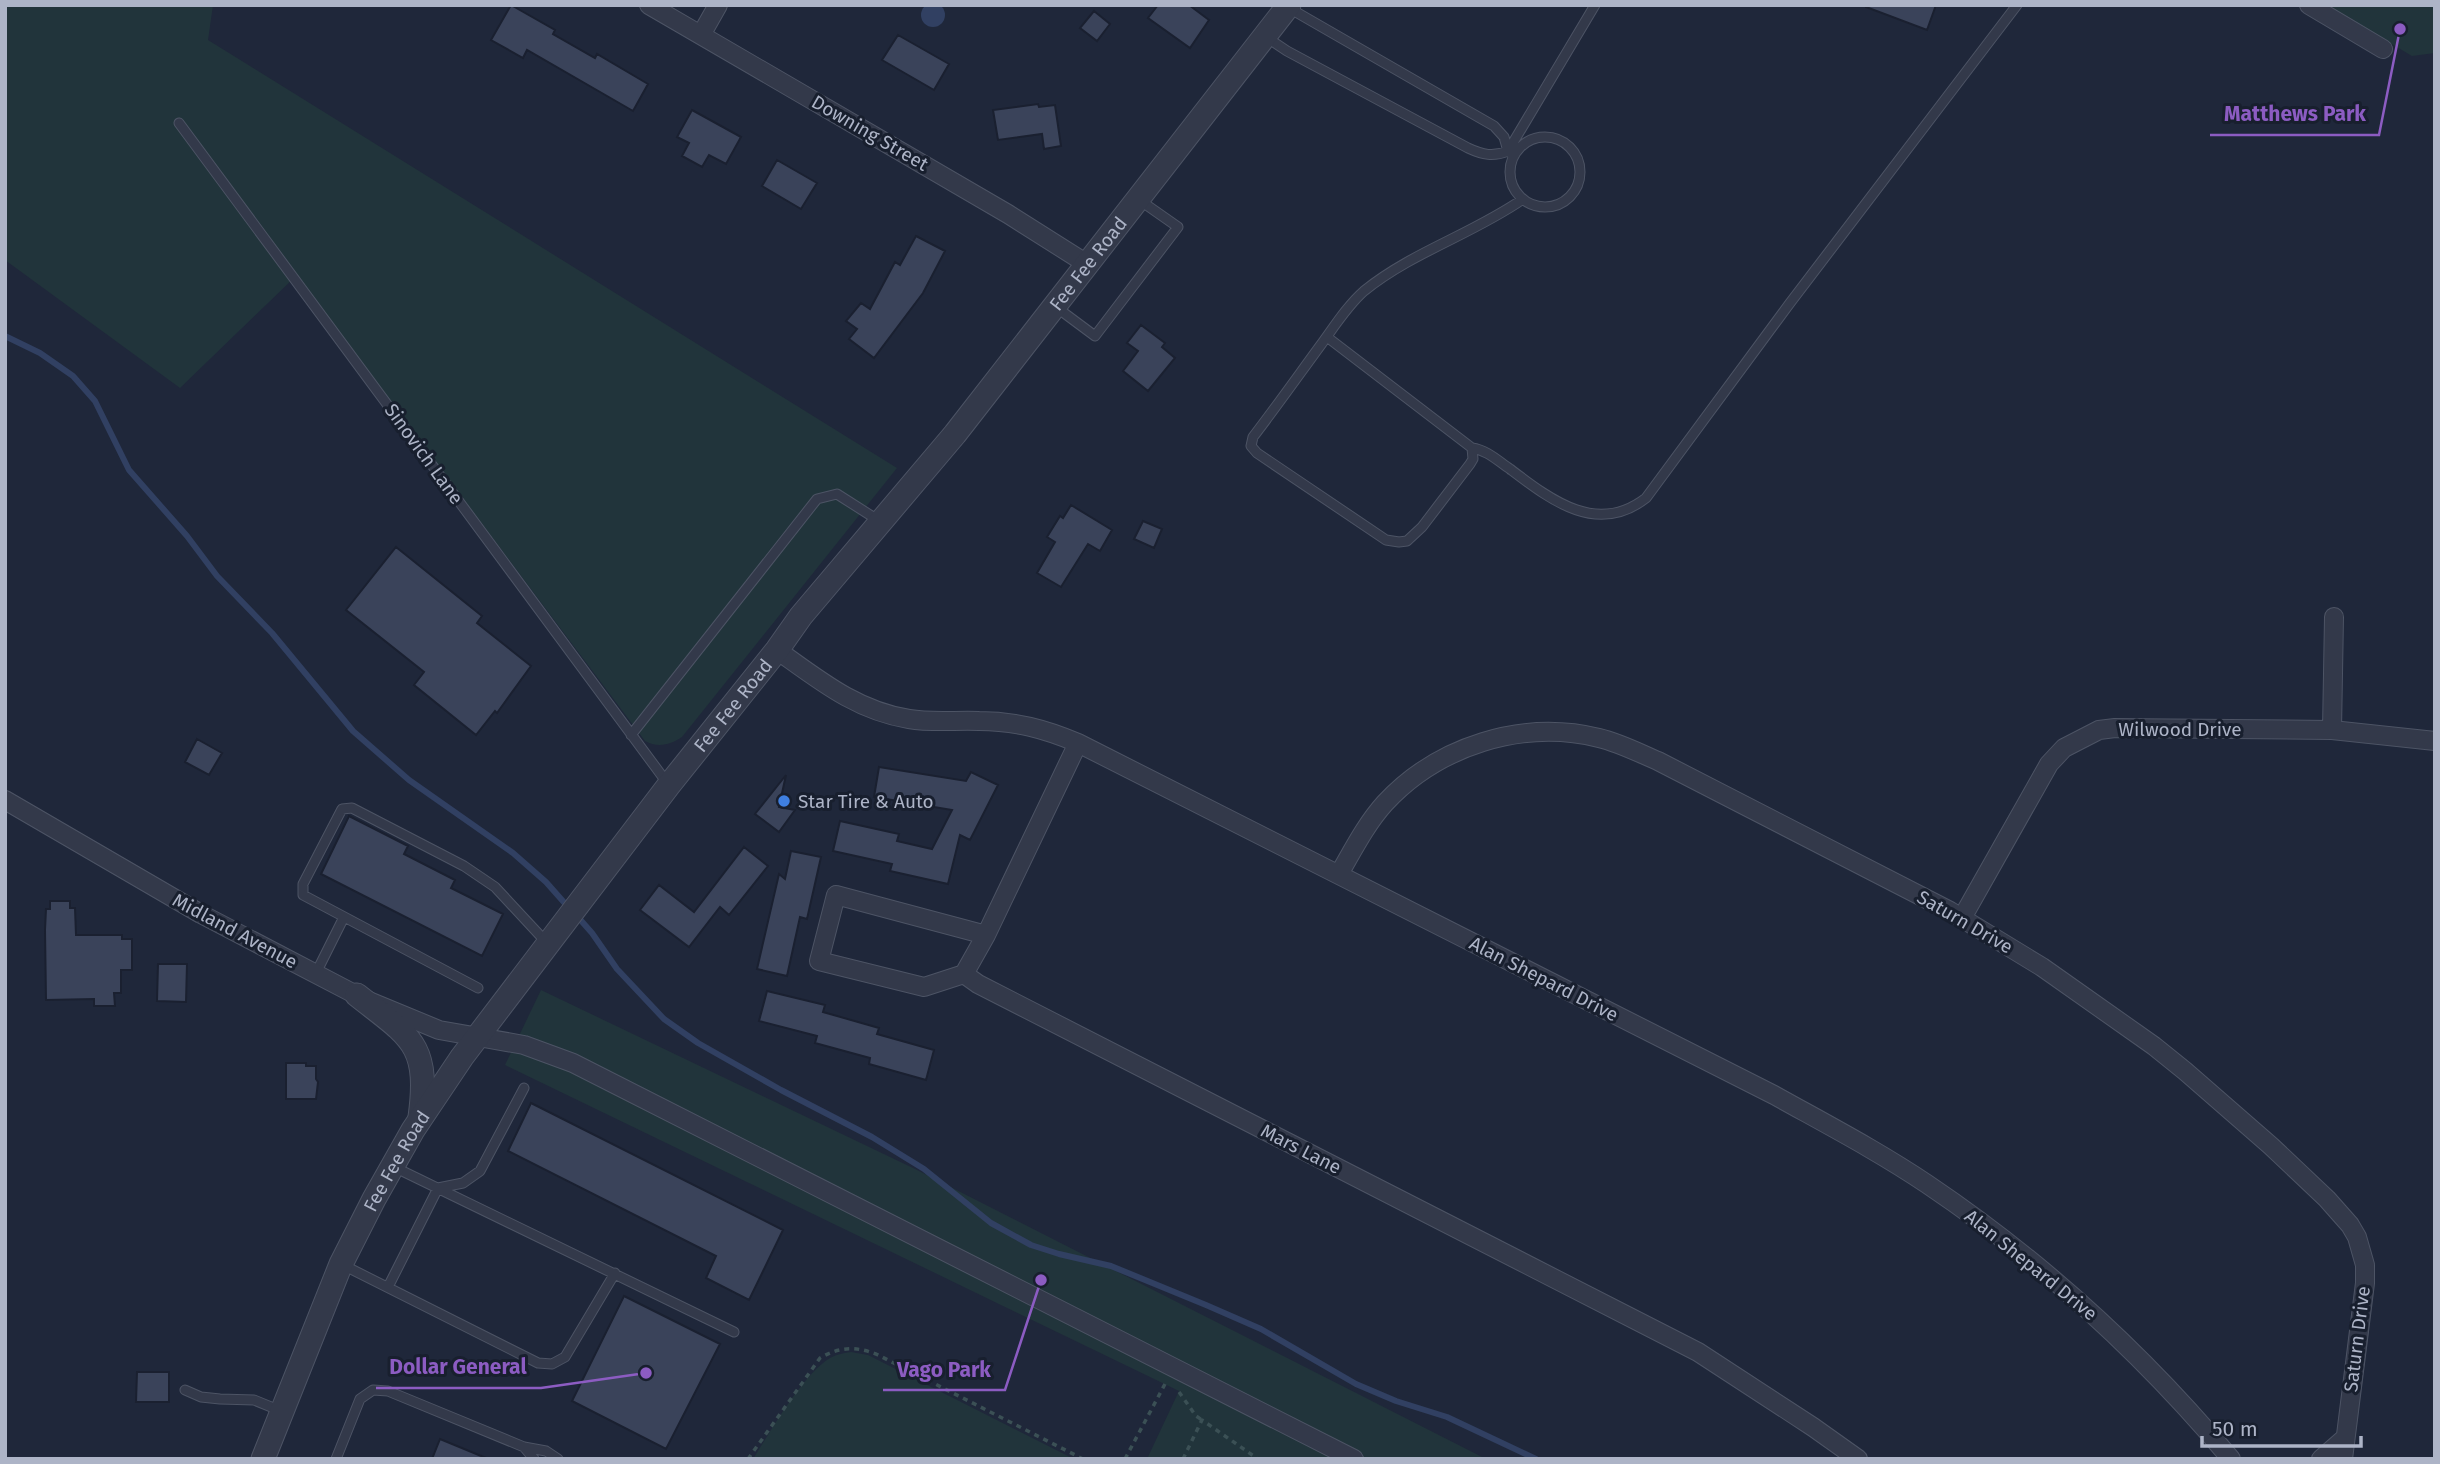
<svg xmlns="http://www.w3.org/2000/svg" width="2440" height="1464" font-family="'Fira Sans',sans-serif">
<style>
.green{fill:#21343b}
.water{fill:#314062}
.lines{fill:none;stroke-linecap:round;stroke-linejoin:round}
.stream{stroke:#314062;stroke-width:6}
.building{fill:#3a435a;stroke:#1a2030;stroke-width:2}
.service-casing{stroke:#4d5465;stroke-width:11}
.minor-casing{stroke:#4d5465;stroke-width:20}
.tertiary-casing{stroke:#4d5465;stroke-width:25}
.path{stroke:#3b5055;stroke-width:3.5;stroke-dasharray:5 5;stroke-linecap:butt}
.service{stroke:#33394a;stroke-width:9}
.minor{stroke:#33394a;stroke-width:18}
.tertiary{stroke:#33394a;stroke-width:23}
.shop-dot{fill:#3f7fe0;stroke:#181f2e;stroke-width:2.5}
.labels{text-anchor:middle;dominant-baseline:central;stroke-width:6;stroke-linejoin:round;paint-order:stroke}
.street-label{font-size:19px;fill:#adb4c7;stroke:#181f2e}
.poi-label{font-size:19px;fill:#adb4c7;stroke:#181f2e;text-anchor:start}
.leader{fill:none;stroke:#8c5cc2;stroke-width:2.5}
.callout-dot{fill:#8c5cc2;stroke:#181f2e;stroke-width:2.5}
.callout-label{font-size:21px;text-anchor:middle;font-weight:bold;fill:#8c5cc2;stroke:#181f2e;stroke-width:6;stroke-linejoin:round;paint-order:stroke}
</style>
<rect width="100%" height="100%" fill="#1f273a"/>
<path class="green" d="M 5,5 L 213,5 L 208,40 L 897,468 L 682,737 C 670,745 658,748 645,741 L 296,276 L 180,388 L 5,260 Z
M 2326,5 L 2435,5 L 2435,53 L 2412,56 Z
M 541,990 L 913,1168 L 1486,1459 L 1147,1459 L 1179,1391 L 505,1065 Z
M 851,1352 L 868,1355 L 1074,1459 L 753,1459 C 771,1431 802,1375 830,1358 C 837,1354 844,1353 851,1352 Z"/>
<path class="water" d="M921 15a12 12 0 1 1 24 0a12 12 0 1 1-24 0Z"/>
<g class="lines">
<path class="stream" d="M 5,336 L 40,353 L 73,376 L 95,401 L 129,470 L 187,536 L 217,576 L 272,633 L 353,731 L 409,780 L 513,853 L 546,882 L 569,908
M 577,916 L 592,933 L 617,969 L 664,1019 L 698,1043 L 781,1090 L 872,1137 L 924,1169 L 991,1223 L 1031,1245 L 1059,1254 L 1111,1266 L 1206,1305 L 1261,1329 L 1356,1384 L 1396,1401 L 1447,1417 L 1536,1459"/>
</g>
<path class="building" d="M 511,5 L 555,30 L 553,34 L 595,58 L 597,54 L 648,84 L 633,111 L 527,50 L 523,58 L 491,40 Z
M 1158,5 L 1189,5 L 1209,20 L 1190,48 L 1148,18 Z
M 1866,5 L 1936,5 L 1927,30 L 1866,7 Z
M 1094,11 L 1110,24 L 1097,41 L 1080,28 Z
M 898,35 L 949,64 L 934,90 L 882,60 Z
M 1038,104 L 1039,107 L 1055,105 L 1061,146 L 1044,149 L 1042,134 L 998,140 L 993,110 Z
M 692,110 L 741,137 L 726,164 L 709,155 L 702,167 L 682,156 L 689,143 L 677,137 Z
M 777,160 L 817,183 L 801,209 L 762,186 Z
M 916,236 L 945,251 L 923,293 L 874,358 L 849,339 L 857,329 L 846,321 L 861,303 L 870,309 L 895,262 L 900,265 Z
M 1141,325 L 1165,343 L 1162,347 L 1175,358 L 1148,391 L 1123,371 L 1138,351 L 1127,343 Z
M 1071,505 L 1112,530 L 1100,551 L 1088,544 L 1061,587 L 1037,573 L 1055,542 L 1047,537 L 1060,516 L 1063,518 Z
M 1143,521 L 1162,529 L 1154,548 L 1134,539 Z
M 396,547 L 482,616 L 477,623 L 531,666 L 497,713 L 495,711 L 476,735 L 414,685 L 424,672 L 346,610 Z
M 197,739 L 222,753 L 209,775 L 185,762 Z
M 879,767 L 966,781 L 971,772 L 998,785 L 970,840 L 960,835 L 948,884 L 890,871 L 892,864 L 833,851 L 840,821 L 899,834 L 897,841 L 932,849 L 952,810 L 874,797 Z
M 786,775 L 779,807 L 795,810 L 779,832 L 755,814 Z
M 349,816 L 408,846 L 404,854 L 455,880 L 451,888 L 503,914 L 482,956 L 321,874 Z
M 744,847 L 768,866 L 729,915 L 720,907 L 689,947 L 640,910 L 659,885 L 694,912 Z
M 791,851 L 821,857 L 807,919 L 800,917 L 787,976 L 757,969 L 779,874 L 785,879 Z
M 50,901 L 70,901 L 70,908 L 75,908 L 76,935 L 122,935 L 122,939 L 132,939 L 132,970 L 121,970 L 121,993 L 114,993 L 115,1006 L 94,1006 L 94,999 L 46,1000 L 45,930 L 46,909 L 50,909 Z
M 158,964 L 187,964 L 186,1002 L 157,1001 Z
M 767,991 L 825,1005 L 823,1012 L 879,1028 L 877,1034 L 934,1050 L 926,1080 L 869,1064 L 870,1058 L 815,1043 L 817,1036 L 759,1021 Z
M 286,1063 L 306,1063 L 306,1066 L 316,1066 L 316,1079 L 318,1082 L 316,1099 L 286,1099 Z
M 531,1103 L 783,1230 L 749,1300 L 706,1278 L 716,1256 L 508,1151 Z
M 624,1296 L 720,1344 L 666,1449 L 572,1401 Z
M 137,1372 L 169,1372 L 169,1402 L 136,1402 Z
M 440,1439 L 486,1458 L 486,1459 L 432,1459 Z"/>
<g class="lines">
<defs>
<path id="service" d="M 1289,8 L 1494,126 L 1504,137 L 1508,151 L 1513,155
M 1266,37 L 1287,51 L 1468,148 C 1483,155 1493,157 1508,151 L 1595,5
M 179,123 L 668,784
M1510 172a35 35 0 1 1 70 0a35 35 0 1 1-70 0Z
M 1056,307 L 1095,336 L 1178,227 L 1138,199
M 1327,337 L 1472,448 L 1473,459 L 1470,464 L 1422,527 L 1407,541 L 1399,542 L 1386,540 L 1257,453 L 1251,446 L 1253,437 C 1276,407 1298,376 1320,346 C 1334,327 1347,306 1364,291 C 1412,252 1473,234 1523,199
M 1472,448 C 1487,450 1498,461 1510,469 C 1551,500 1597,536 1646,498 L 1790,303 L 2017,5
M 631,735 L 817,499 L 837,494 L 881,522
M 316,973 L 344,917
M 478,988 L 303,895 L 303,884 L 342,809 L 352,808 L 464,866 L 495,887 L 547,943
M 394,1167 L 734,1332
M 343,1265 L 538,1363 L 552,1364 L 565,1357 L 615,1273
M 388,1287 L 438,1188 L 463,1183 L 480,1171 L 524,1088
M 185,1390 L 201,1397 L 220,1399 L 254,1400 L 281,1411
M 524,1447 L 534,1459
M 336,1459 L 360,1399 L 373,1390 L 388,1391 L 524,1447 L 546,1451 L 558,1459"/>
<path id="minor" d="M 649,5 L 1008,214 L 1087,264
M 2309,5 L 2383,49
M 701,35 L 718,5
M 777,650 C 819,680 857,711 909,719 C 932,723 956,720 979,721 C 1015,721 1045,729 1078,743 L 1774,1095 C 1826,1124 1878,1151 1927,1184 C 2040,1260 2143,1354 2231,1459
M 2332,730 L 2334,617
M 1078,743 L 986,935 L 964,974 L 978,984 L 1698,1352 L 1813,1427 L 1858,1459
M 5,800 L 201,914 L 364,999 L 439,1030 L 524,1045 L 573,1063 L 1354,1459
M 1339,874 C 1353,850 1366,824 1385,803 C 1438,746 1522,719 1599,738 C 1620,743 1639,753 1658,761 L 1950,911 L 2042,967 L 2154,1046 L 2185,1071 L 2271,1146 L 2327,1199 L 2350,1225 L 2357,1237 L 2365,1265 L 2365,1283 L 2343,1459
M 1962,918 L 2049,764 L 2064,748 L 2099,730 L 2115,728 L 2332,730 L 2435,741
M 964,974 L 924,987 L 819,961 L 836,895 L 986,935
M 2321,1459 L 2345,1438"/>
<g id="tertiary">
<path d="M 357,995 C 410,1037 430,1043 420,1117"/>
<path id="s1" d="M 263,1459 L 341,1264 L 374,1199 L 413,1130 L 462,1057 L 669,785 L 777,650 L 801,616 L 955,434 L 1289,5"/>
</g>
</defs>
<use href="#service" class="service-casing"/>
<use href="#minor" class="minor-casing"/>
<use href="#tertiary" class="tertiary-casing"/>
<path class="path" d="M 1179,1392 L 1196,1416 L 1202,1420
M 748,1459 L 820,1358 C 839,1347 855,1346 876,1354 L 1083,1459
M 1125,1459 L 1165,1384
M 1183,1459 L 1202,1420 L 1258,1459"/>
<use href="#service" class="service"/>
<use href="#minor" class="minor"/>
<use href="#tertiary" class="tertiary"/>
</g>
<circle class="shop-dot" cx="784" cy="801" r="7"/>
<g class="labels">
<g class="street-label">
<text transform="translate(870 133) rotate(30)">Downing Street</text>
<text stroke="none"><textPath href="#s1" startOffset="1461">Fee Fee Road</textPath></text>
<text transform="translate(424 454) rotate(54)">Sinovich Lane</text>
<text stroke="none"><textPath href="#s1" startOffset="894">Fee Fee Road</textPath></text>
<text x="2180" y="729">Wilwood Drive</text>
<text transform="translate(1965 922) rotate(30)">Saturn Drive</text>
<text transform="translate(235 931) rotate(28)">Midland Avenue</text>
<text transform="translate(1544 979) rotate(27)">Alan Shepard Drive</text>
<text transform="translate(1301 1149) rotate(27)">Mars Lane</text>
<text stroke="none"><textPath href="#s1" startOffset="327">Fee Fee Road</textPath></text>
<text transform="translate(2031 1265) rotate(39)">Alan Shepard Drive</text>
<text transform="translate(2357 1339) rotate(-83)">Saturn Drive</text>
</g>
<g class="poi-label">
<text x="798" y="801">Star Tire &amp; Auto</text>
</g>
</g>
<path class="leader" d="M2400 29L2379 135H2210M646 1373L541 1388H376M1041 1280L1005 1390H883"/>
<g class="callout-dot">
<circle cx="2400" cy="29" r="7"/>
<circle cx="646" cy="1373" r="7"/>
<circle cx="1041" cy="1280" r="7"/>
</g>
<g class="callout-label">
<text x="2295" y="121">Matthews Park</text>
<text x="458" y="1374">Dollar General</text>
<text x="944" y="1377">Vago Park</text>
</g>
<rect width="2440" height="1464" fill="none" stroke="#adb4c7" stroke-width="14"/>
<path d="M2202 1436v10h159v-10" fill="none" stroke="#adb4c7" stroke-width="3.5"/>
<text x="2212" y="1436" font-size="21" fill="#adb4c7" stroke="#181f2e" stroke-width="5" paint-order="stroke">50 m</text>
</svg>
